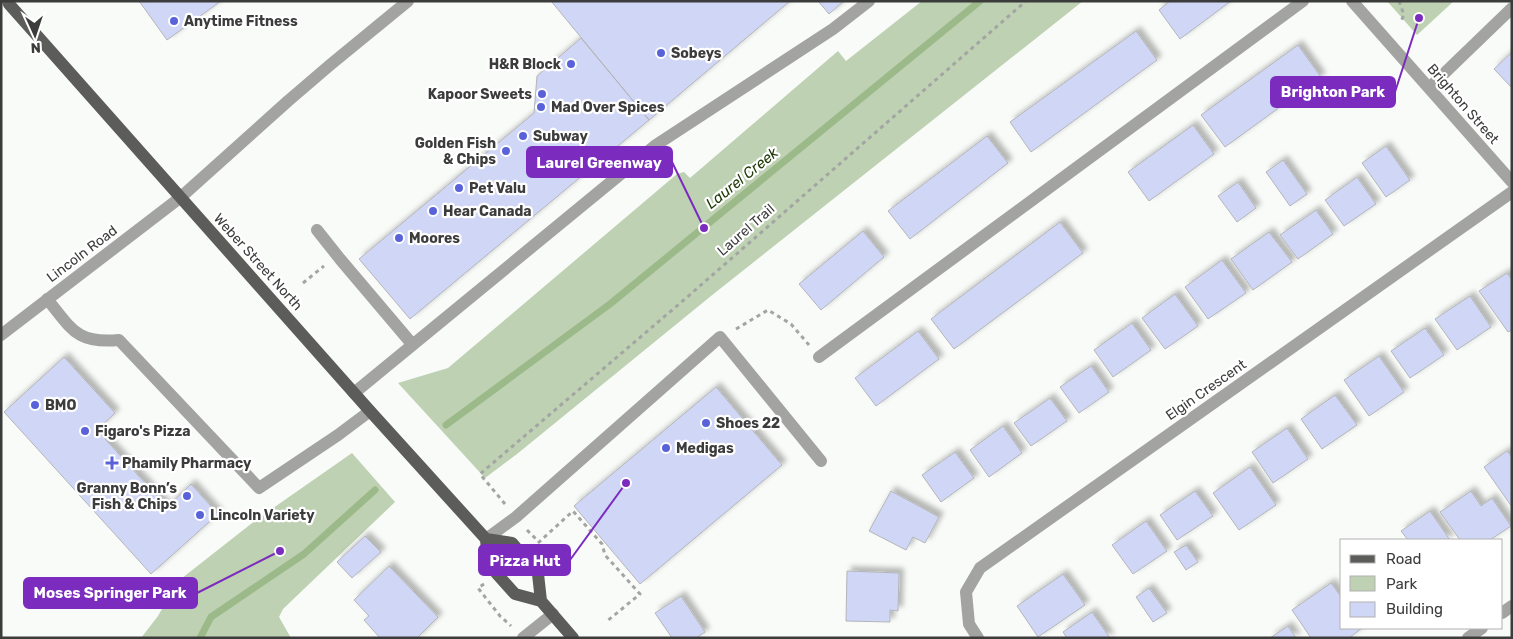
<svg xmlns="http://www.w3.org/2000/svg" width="1513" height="639" font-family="Rubik,sans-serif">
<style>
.green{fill:#bed1b2}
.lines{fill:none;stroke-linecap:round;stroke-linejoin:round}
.stream{stroke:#9cb989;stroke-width:7}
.building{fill:#cfd6f6;stroke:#b4b5b9;filter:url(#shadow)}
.path{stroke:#a3a5a3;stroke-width:3;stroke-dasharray:4 4;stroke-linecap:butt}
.minor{stroke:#a3a4a2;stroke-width:12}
.major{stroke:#5c5d5b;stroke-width:12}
.poi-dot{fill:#5962d9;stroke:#fff;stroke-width:2}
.labels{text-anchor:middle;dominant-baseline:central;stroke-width:4.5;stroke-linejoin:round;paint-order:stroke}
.poi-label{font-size:14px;font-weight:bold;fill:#3b3c3b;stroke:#fff;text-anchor:start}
.street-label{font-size:14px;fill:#3b3c3b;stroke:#fff}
.water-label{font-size:15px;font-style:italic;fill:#203b07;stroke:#fff}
.leader{fill:none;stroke:#7b2cbf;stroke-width:2}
.callout-dot{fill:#7b2cbf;stroke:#fff;stroke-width:2}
.callout{fill:#7b2cbf;stroke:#7b2cbf;stroke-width:2}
.callout-label{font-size:15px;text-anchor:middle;font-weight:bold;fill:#fff}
</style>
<defs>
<filter id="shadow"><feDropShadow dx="4.5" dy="-4.5" stdDeviation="2.5" flood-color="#0004"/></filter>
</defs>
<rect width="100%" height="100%" fill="#f9fbf8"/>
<path class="green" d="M 922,1 L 1083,1 L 711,296 L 517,454 L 485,478 L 398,383 L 448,368 L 677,174 L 684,172 L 690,178 L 838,51 L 846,61 Z
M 1387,1 L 1454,1 L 1417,35 Z
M 352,453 L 395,502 L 283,609 L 279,617 L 291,638 L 141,638 L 158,616 L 177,582 L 256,520 Z"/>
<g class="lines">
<path class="stream" d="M 446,425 L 610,304 L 980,1
M 200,638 L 211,617 L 304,554 L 375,490"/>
</g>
<path class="building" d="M 139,1 L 221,1 L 167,40 Z
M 551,1 L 790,1 L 649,120 Z
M 818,1 L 844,1 L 829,14 Z
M 1170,1 L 1231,1 L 1180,39 L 1159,10 Z
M 1136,31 L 1157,60 L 1031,152 L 1010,122 Z
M 581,38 L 649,120 L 410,319 L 359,259 L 534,113 L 537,76 Z
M 1298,45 L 1321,77 L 1225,147 L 1201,115 Z
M 1512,52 L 1512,88 L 1494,69 Z
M 1193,125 L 1214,154 L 1149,201 L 1128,172 Z
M 987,136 L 1008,163 L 910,239 L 888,211 Z
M 1386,146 L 1410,180 L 1386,197 L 1362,163 Z
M 1283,160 L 1307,194 L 1290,206 L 1266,172 Z
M 1357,177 L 1376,204 L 1344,226 L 1325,200 Z
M 1238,182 L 1256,208 L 1237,222 L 1218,196 Z
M 1316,210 L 1333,234 L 1298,259 L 1280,235 Z
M 1060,222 L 1083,253 L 954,349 L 931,319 Z
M 863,231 L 884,257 L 821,310 L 799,284 Z
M 1269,232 L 1292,262 L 1253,290 L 1231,259 Z
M 1222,260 L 1246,293 L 1208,319 L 1185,287 Z
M 1507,273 L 1512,280 L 1512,330 L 1508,332 L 1479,291 Z
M 1175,294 L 1198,326 L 1165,349 L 1142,318 Z
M 1470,296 L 1491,327 L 1457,350 L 1435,319 Z
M 1132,323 L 1151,350 L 1113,377 L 1094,350 Z
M 1425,328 L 1444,355 L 1410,378 L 1391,351 Z
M 918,331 L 939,359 L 876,406 L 855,378 Z
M 1379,356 L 1404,392 L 1369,416 L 1344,380 Z
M 64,357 L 115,413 L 97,430 L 167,507 L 191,484 L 218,514 L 151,574 L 4,412 Z
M 1091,366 L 1109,392 L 1079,413 L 1060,387 Z
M 716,387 L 782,465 L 640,584 L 574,506 Z
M 1335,395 L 1357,425 L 1322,449 L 1301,419 Z
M 1050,398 L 1067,421 L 1031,446 L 1014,423 Z
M 1003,426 L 1022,453 L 989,477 L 970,450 Z
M 1287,428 L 1308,459 L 1273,483 L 1252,452 Z
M 1507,451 L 1512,457 L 1512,507 L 1484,467 Z
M 955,452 L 974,478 L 941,502 L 922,475 Z
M 1250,467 L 1276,505 L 1239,530 L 1213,493 Z
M 891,491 L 939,517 L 925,543 L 913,537 L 906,550 L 869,531 Z
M 1195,491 L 1213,516 L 1177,540 L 1160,515 Z
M 1471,491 L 1481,506 L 1492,498 L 1511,526 L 1490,540 L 1460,540 L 1440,512 Z
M 1430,511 L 1450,540 L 1408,540 L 1401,531 Z
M 1146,521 L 1167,551 L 1133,574 L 1112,545 Z
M 365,536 L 381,552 L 352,578 L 337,562 Z
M 1186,545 L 1198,562 L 1186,570 L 1174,552 Z
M 389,566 L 438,617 L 417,638 L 380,638 L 364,620 L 369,616 L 354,600 Z
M 847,571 L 899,573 L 898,611 L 890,610 L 890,622 L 846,621 Z
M 1063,574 L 1085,605 L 1038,637 L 1017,606 Z
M 1331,583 L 1342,598 L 1342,628 L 1362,628 L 1349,638 L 1311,638 L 1292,610 Z
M 1149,588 L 1167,613 L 1153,622 L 1136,597 Z
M 681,596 L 705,632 L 696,638 L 672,638 L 655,613 Z
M 1092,612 L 1110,638 L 1067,638 L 1063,632 Z
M 1288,626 L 1296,638 L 1270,638 Z"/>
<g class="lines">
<path class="path" d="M 1399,1 L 1404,15 L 1401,21
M 303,283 L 324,266
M 736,329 L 768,310 L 791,324 L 809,345
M 505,504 L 480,474 L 685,299 L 1026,1
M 527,530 L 539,542
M 538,543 L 573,511 L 602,544 L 605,555 L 640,594 L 606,622
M 484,584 L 478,588 L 500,616 L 511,626"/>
<path class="minor" d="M 1352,1 L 1512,182
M 1429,88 L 1512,8
M 317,230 L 340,259 L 412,344
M 47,299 C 72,329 76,344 119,340 L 259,488 L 338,435 L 370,411
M 1,335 L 181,197 L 288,101 L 330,65 L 408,1
M 819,357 L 1303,1
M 354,393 L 656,145 L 833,29 L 869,1
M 486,539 L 516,517 L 720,337 L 821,461
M 1502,613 L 1512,606
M 523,638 L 553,614
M 978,638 L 969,624 L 966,592 L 980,568 L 1512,192
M 1468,638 L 1482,628"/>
<path class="major" d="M 8,1 L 9,4 L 370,411 L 486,539 L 488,563 L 497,574 L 515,594 L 541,601 L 573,638
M 486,539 L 512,543 L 523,556 L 538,574 L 541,601"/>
</g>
<g class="poi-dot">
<circle cx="174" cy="21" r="5"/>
<circle cx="661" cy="53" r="5"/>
<circle cx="571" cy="64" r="5"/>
<circle cx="542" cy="94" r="5"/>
<circle cx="541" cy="107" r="5"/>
<circle cx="523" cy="136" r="5"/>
<circle cx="506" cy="151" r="5"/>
<circle cx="459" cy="188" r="5"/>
<circle cx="433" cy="211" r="5"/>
<circle cx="399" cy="238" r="5"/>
<circle cx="35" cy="405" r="5"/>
<circle cx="706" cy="423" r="5"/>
<circle cx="85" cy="431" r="5"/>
<circle cx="666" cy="448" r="5"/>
<path d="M109.5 455.5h5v5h5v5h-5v5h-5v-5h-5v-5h5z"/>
<circle cx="187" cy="496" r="5"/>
<circle cx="200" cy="515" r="5"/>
</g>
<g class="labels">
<g class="poi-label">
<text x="184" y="21">Anytime Fitness</text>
<text x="671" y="53">Sobeys</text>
<text x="561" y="64" text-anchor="end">H&amp;R Block</text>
<text x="532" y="94" text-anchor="end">Kapoor Sweets</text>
<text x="551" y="107">Mad Over Spices</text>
<text x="533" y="136">Subway</text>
<text x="496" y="143" text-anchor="end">Golden Fish<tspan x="496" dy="16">&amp; Chips</tspan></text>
<text x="469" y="188">Pet Valu</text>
<text x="443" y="211">Hear Canada</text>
<text x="409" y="238">Moores</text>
<text x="45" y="405">BMO</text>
<text x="716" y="423">Shoes 22</text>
<text x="95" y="431">Figaro's Pizza</text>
<text x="676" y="448">Medigas</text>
<text x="122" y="463">Phamily Pharmacy</text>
<text x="177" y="488" text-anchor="end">Granny Bonn’s<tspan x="177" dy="16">Fish &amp; Chips</tspan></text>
<text x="210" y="515">Lincoln Variety</text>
</g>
<g class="street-label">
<text transform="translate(1463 104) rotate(49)">Brighton Street</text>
<text transform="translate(746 230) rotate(-41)">Laurel Trail</text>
<text transform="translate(82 254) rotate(-37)">Lincoln Road</text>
<text transform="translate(258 262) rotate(48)">Weber Street North</text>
<text transform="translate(1206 390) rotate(-35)">Elgin Crescent</text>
</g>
<g class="water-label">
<text transform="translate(742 178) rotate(-39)">Laurel Creek</text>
</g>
</g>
<path class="leader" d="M1419 18L1395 92M704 228L672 162M626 483L570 560M280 551L197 593"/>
<g class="callout-dot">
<circle cx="1419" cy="18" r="5"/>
<circle cx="704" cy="228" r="5"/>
<circle cx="626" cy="483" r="5"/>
<circle cx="280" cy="551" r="5"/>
</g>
<g class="callout">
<rect x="1271" y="77" width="124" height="30" rx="5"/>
<rect x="527" y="147" width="145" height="30" rx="5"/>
<rect x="479" y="545" width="91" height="30" rx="5"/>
<rect x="24" y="578" width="173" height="30" rx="5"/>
</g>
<g class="callout-label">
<text x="1333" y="97">Brighton Park</text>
<text x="599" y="168">Laurel Greenway</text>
<text x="525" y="566">Pizza Hut</text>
<text x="110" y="598">Moses Springer Park</text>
</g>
<rect width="1513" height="639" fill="none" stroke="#3b3c3b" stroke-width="5"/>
<rect x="1340" y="539" width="162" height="90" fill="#ffffff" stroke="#b1b1b1"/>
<rect x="1350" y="555" width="25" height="8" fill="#5c5d5b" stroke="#b1b1b1"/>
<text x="1386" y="564" font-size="15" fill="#3b3c3b">Road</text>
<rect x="1350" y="576" width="25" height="15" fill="#bed1b2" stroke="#b1b1b1"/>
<text x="1386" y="589" font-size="15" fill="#3b3c3b">Park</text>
<rect x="1350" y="602" width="25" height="15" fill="#cfd6f6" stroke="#b1b1b1"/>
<text x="1386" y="614" font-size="15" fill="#3b3c3b">Building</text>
<g transform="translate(35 35) rotate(177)" stroke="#ffffff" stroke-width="4" paint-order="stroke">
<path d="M0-4L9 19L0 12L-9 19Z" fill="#3b3c3b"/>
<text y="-8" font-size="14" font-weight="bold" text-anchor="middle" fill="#3b3c3b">N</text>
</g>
</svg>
